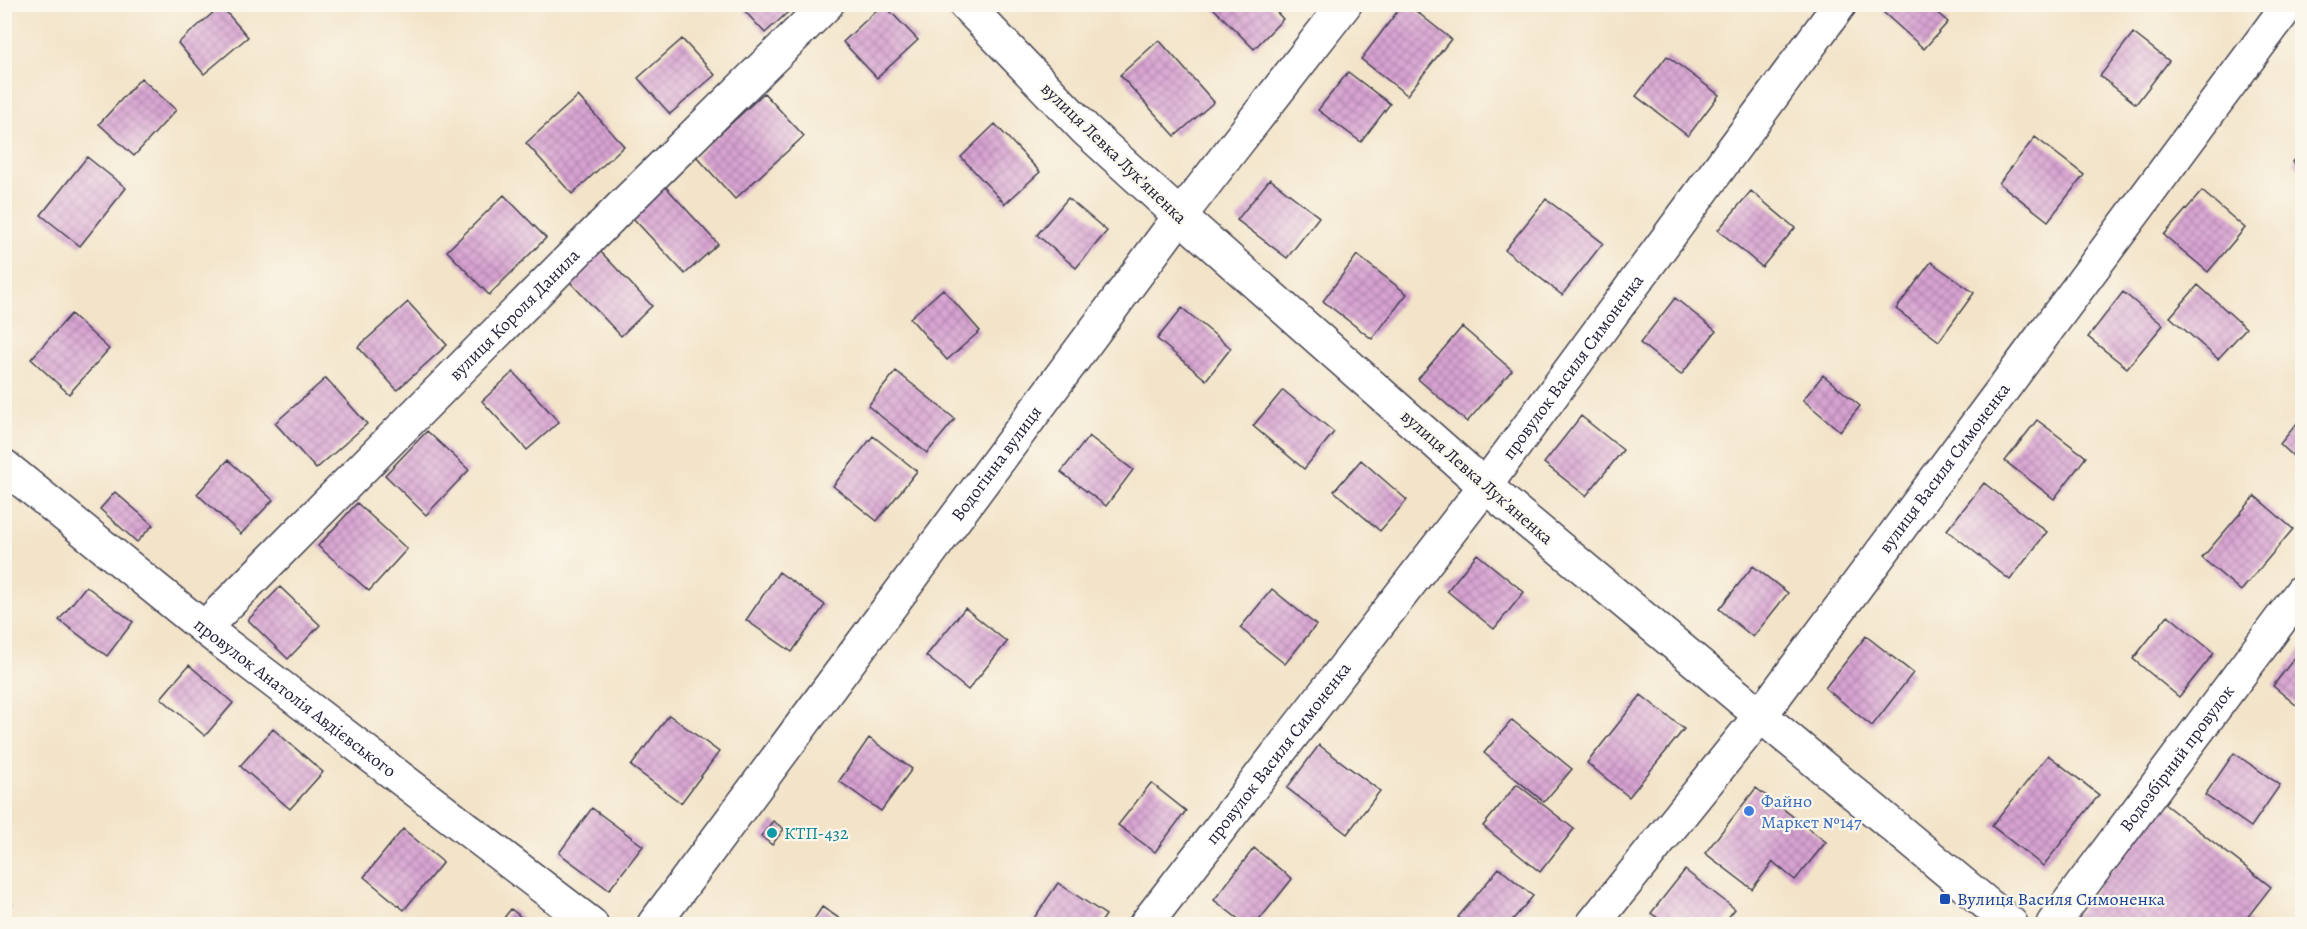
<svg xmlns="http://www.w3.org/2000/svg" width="2307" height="929" font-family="Alegreya,serif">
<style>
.building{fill:url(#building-cross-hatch)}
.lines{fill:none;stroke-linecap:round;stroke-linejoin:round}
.street-casing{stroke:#413f50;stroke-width:36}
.secondary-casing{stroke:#413f50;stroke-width:36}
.street{stroke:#fff;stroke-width:33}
.secondary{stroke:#fff;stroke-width:33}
.shop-dot{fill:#3f7fe0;stroke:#fbf7ec;stroke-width:2}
.culture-dot{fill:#0f9aa8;stroke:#fbf7ec;stroke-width:2}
.transit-dot{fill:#1a4fb4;stroke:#fbf7ec;stroke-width:2}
.labels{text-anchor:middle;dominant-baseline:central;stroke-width:4.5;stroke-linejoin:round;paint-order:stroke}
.street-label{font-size:18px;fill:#22223b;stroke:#fbf7ec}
.shop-label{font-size:18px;fill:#366cbe;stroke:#fbf7ec;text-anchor:start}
.culture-label{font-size:18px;fill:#0d838f;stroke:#fbf7ec;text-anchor:start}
.transit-label{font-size:18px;fill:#164399;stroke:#fbf7ec;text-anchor:start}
</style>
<defs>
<pattern id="building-cross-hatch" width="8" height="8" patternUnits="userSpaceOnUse" patternTransform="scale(1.5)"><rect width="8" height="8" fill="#d8a3d2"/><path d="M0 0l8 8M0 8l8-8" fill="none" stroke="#af84ac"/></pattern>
</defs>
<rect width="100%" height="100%" fill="#fbf7ec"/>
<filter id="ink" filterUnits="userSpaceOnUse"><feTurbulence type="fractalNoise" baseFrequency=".0167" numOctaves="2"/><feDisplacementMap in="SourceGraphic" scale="12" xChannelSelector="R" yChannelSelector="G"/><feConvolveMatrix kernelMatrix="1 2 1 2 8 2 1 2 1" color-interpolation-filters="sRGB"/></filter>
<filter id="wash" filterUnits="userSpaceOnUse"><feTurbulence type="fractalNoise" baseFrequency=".008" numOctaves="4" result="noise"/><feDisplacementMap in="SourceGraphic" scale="24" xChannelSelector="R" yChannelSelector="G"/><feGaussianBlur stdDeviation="1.35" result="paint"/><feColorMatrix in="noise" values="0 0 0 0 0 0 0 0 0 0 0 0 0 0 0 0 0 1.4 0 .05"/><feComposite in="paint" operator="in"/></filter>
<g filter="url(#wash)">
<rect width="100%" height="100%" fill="#f3e4c9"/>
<g id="blocks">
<path class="building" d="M 743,4 L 797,4 L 765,33 L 741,7 Z
M 883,4 L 918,40 L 877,78 L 843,42 Z
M 1209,4 L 1269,4 L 1283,19 L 1254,49 Z
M 1403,4 L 1407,4 L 1451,39 L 1407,95 L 1361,59 Z
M 1889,4 L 1927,4 L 1948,22 L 1924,49 L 1883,12 Z
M 221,6 L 248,37 L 204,74 L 178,43 Z
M 2133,33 L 2169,61 L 2136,104 L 2100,76 Z
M 682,39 L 715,75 L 670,114 L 638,78 Z
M 1159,40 L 1214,102 L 1175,136 L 1120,75 Z
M 1667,56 L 1719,95 L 1688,136 L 1636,96 Z
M 1348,72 L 1390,104 L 1361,142 L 1318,110 Z
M 141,78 L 176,110 L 134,156 L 99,124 Z
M 764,93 L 804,136 L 735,199 L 696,156 Z
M 578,96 L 624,146 L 572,194 L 526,143 Z
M 995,124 L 1040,172 L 1005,204 L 961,157 Z
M 2035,137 L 2084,175 L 2048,221 L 1999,183 Z
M 2302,151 L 2302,171 L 2293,162 Z
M 87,157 L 126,188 L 80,246 L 41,215 Z
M 1270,179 L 1319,217 L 1287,258 L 1237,220 Z
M 664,185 L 718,244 L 685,274 L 631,216 Z
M 1751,191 L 1795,228 L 1762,267 L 1718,230 Z
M 2202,191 L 2245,228 L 2208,272 L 2164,235 Z
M 504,195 L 546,238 L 489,295 L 447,251 Z
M 1068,198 L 1107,231 L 1076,268 L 1037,235 Z
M 1546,199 L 1603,243 L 1562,295 L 1505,250 Z
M 600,251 L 652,306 L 621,336 L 569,281 Z
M 1357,255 L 1407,294 L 1372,339 L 1323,301 Z
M 1931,262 L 1974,293 L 1939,341 L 1896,309 Z
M 2198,285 L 2246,328 L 2218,359 L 2170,317 Z
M 943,289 L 980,331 L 947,360 L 910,318 Z
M 2123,292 L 2163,325 L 2127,368 L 2088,337 Z
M 1675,298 L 1716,331 L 1681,375 L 1640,343 Z
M 408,302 L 447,345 L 397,390 L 358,347 Z
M 1182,308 L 1231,348 L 1206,380 L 1157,339 Z
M 71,314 L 109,349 L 69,394 L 31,359 Z
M 1462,327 L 1512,370 L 1467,422 L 1418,379 Z
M 896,371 L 955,419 L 927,453 L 868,406 Z
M 513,372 L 559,422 L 527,450 L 482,401 Z
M 1823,375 L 1860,406 L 1840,431 L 1803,400 Z
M 326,378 L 367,424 L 316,469 L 275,423 Z
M 1283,390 L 1334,432 L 1304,469 L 1253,426 Z
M 1581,416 L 1623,450 L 1586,496 L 1544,463 Z
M 2302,417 L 2302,464 L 2280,444 Z
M 2037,420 L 2086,457 L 2054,499 L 2005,461 Z
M 427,431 L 469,470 L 426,515 L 385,475 Z
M 873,436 L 917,471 L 877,521 L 833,486 Z
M 1089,436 L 1133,470 L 1106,506 L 1061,472 Z
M 228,460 L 273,500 L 241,534 L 197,494 Z
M 1361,460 L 1407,500 L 1380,531 L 1334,491 Z
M 1984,483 L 2047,532 L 2010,580 L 1947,530 Z
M 115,492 L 153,525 L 137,542 L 100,509 Z
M 2255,496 L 2293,529 L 2241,591 L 2202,558 Z
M 357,503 L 407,549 L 369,591 L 318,546 Z
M 1477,554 L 1524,592 L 1494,629 L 1447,591 Z
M 1753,566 L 1788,593 L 1753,637 L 1719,609 Z
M 779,572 L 825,605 L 792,652 L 746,620 Z
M 86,586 L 133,622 L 107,656 L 59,620 Z
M 280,587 L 320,625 L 288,659 L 248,620 Z
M 1272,589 L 1316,625 L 1285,664 L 1240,628 Z
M 965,608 L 1007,642 L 968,690 L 926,656 Z
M 2168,615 L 2214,653 L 2179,697 L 2133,659 Z
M 1866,636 L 1913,673 L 1872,726 L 1825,688 Z
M 2302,648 L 2302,710 L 2273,686 Z
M 189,665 L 233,703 L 205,736 L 161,698 Z
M 1641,695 L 1684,729 L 1629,797 L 1587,763 Z
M 669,715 L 719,752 L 681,803 L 631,766 Z
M 1512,720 L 1572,769 L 1544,802 L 1484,753 Z
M 273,729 L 323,772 L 290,809 L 240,766 Z
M 869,738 L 912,769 L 881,811 L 839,781 Z
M 1319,745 L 1380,791 L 1347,834 L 1287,788 Z
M 2234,753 L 2280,785 L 2251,827 L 2205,795 Z
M 2048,755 L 2099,795 L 2043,866 L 1992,826 Z
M 1151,783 L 1186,811 L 1155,852 L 1118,825 Z
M 1517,784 L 1574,829 L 1540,872 L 1483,826 Z
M 1756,788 L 1826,842 L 1795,880 L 1773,862 L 1752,889 L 1705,853 Z
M 2163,803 L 2271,887 L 2246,919 L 2254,924 L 2075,924 L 2071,921 Z
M 592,808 L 643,846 L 609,890 L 559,853 Z
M 773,821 L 784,829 L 772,845 L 761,836 Z
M 403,829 L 443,862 L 404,910 L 364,877 Z
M 1254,848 L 1292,879 L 1256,924 L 1245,924 L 1214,900 Z
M 1499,868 L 1533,896 L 1509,924 L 1468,924 L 1458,917 Z
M 1685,870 L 1735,909 L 1723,924 L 1666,924 L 1651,913 Z
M 1058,883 L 1106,915 L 1100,924 L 1030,924 Z
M 4,901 L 11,906 L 4,915 Z
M 822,907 L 848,924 L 811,924 Z
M 511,909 L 530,924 L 499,924 Z"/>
</g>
</g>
<g filter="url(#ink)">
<use href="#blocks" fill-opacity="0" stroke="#413f50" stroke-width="1.5"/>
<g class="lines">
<defs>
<g id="street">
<path id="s1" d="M 4,466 L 204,628 L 591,924"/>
<path id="s2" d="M 204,628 L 617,211 L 827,4"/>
<path id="s3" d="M 654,924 L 1180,216 L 1345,4"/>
<path id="s4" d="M 1146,924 L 1485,486 L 1840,4"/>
<path id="s5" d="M 1593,924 L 1760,716 L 2289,4"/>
<path id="s6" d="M 2053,924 L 2302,591"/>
</g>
<path id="secondary" d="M 965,4 L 1086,130 L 1180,216 L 1485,486 L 2011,924"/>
</defs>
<use href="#street" class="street-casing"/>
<use href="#secondary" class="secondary-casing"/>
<use href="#street" class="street"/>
<use href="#secondary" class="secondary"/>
</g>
</g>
<circle class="shop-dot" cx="1749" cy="811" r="6"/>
<circle class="culture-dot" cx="772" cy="833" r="6"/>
<rect class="transit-dot" x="1939" y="893" width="12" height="12" rx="3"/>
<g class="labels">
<g class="street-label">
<text transform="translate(1114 153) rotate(44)">вулиця Левка Лукʼяненка</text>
<text stroke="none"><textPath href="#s2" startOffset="441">вулиця Короля Данила</textPath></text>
<text stroke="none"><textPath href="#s4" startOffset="702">провулок Василя Симоненка</textPath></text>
<text stroke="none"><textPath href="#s3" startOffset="574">Водогінна вулиця</textPath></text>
<text stroke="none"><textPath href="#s5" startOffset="576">вулиця Василя Симоненка</textPath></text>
<text transform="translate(1477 477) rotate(41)">вулиця Левка Лукʼяненка</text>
<text stroke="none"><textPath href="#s1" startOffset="372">провулок Анатолія Авдієвського</textPath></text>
<text stroke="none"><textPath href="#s4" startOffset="216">провулок Василя Симоненка</textPath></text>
<text stroke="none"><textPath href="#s6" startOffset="207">Водозбірний провулок</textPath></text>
</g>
<g class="shop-label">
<text x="1761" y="801">Файно<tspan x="1761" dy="21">Маркет №147</tspan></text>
</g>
<g class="culture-label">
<text x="784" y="833">КТП-432</text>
</g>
<g class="transit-label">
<text x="1957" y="899">Вулиця Василя Симоненка</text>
</g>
</g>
<rect width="2307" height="929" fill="none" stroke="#fbf7ec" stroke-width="24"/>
</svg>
